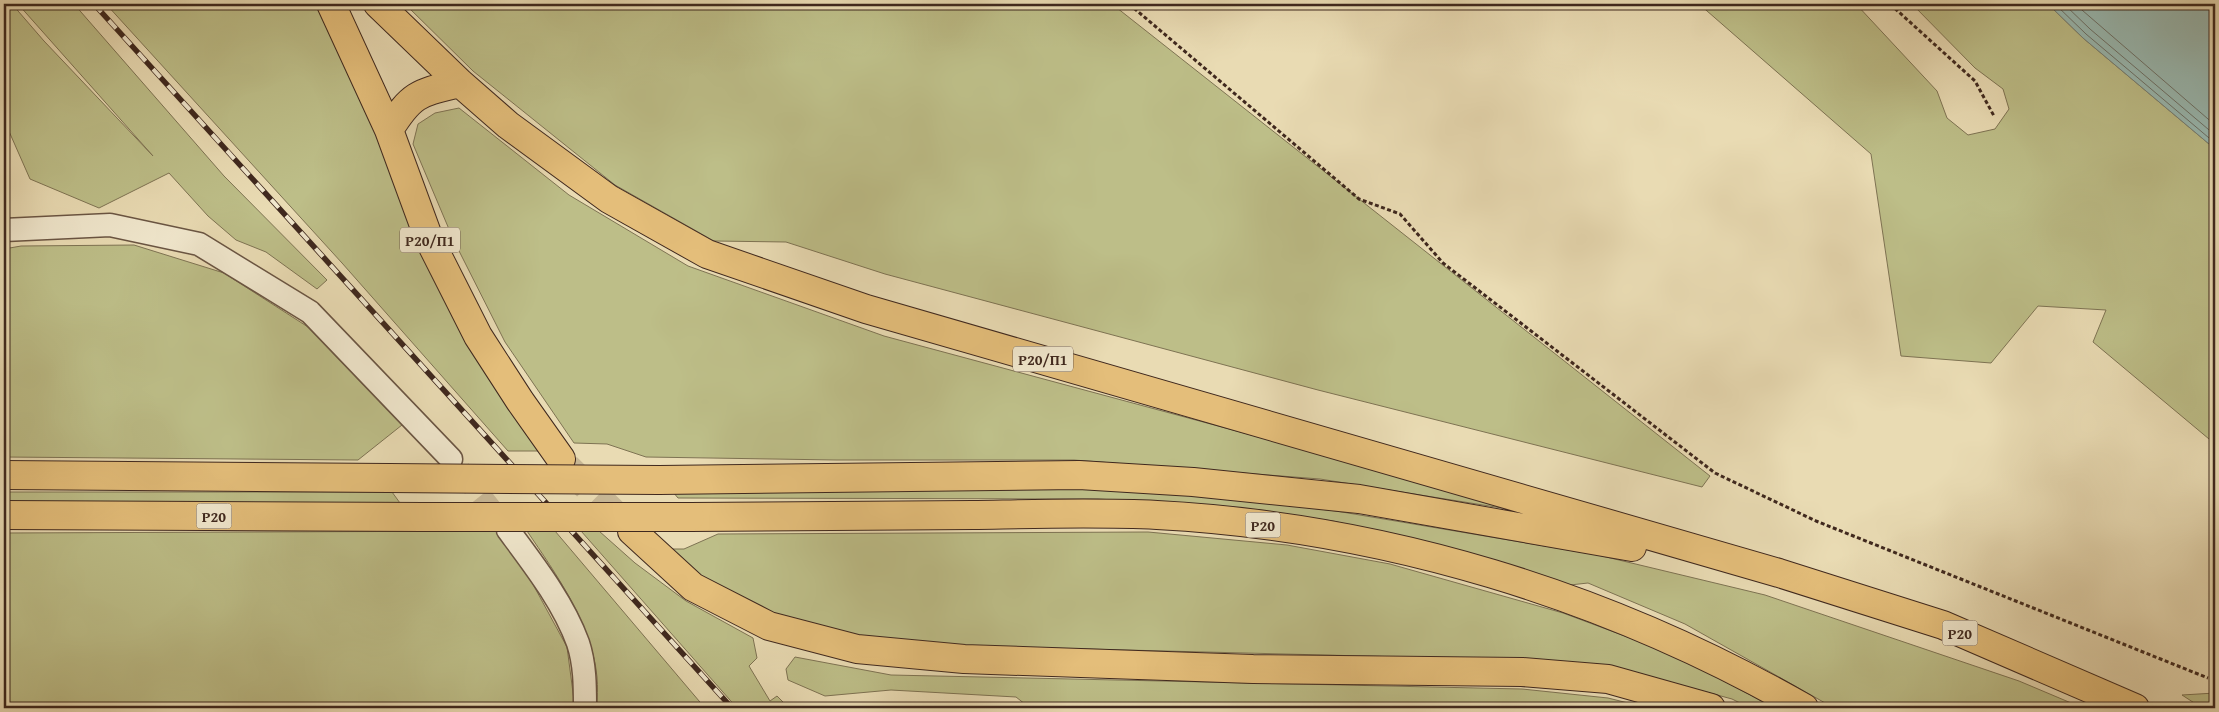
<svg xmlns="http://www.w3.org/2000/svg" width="2219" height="712" font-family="'Gentium Book Plus',serif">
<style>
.green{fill:#bdbe88;stroke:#7e7353}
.water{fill:#99bab3;stroke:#758077}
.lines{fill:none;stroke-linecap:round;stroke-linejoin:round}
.shore{stroke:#6c7168;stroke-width:1}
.tertiary-tunnel{stroke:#c7b795;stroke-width:22;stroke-dasharray:22 11;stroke-linecap:butt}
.primary-tunnel{stroke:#c7b795;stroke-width:28;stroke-dasharray:28 14;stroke-linecap:butt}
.tertiary-casing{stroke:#6a5543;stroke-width:25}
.primary-casing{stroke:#3f281e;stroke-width:30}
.path{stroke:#3f281e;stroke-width:3;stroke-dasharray:4 2.5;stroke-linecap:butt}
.tertiary{stroke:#f1e8ce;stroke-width:22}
.primary{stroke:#e4be7a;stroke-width:28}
.rail-casing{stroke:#3f281e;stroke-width:5.5}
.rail{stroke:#f1e8ce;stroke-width:4;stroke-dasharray:11;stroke-linecap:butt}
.primary-bridge-casing{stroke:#3f281e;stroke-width:30;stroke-linecap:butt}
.primary-bridge{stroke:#e4be7a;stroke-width:28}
.labels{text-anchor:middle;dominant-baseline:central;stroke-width:4;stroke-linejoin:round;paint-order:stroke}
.shield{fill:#f1e8ce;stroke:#746253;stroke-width:1}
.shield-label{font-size:15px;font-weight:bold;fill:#3f281e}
</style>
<rect width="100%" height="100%" fill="#e9dbb3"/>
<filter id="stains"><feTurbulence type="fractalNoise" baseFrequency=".004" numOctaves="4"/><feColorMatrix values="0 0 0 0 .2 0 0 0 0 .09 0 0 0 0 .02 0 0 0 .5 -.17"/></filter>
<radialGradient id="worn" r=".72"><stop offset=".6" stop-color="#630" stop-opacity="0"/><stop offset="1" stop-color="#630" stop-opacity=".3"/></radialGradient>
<path class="green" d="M 4,4 L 12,4 L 44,41 L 153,156 L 18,4 L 74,4 L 224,176 L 327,280 L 317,289 L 266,252 L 236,240 L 208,216 L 169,173 L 99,208 L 30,179 L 4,120 Z
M 106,4 L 321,4 L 540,451 L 508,451 L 342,263 Z
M 405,4 L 1112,4 L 1710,476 L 1702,487 L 1318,390 L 885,274 L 786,242 L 714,241 L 615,185 L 473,71 Z
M 1699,4 L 1856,4 L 1937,91 L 1947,118 L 1968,135 L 1995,129 L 2009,109 L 2003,89 L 1975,68 L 1912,4 L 2048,4 L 2083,38 L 2215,149 L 2215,444 L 2093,342 L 2106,310 L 2038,306 L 1991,363 L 1901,356 L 1871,154 Z
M 459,108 L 569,195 L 688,266 L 884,336 L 1552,516 L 1320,479 L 1074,460 L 836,460 L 646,457 L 607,444 L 574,443 L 505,342 L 454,241 L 413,144 L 418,124 L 435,113 Z
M 134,245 L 224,273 L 308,327 L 402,425 L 358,460 L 4,457 L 4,249 L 21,246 Z
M 1099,489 L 1220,497 L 1336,511 L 1598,555 L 1765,595 L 2019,681 L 2083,708 L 1834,708 L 1685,624 L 1588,583 L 1570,585 L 1473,554 L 1333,521 L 1216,506 L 1098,499 L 678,498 L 673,492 Z
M 4,492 L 392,492 L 400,503 L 4,503 Z
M 504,531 L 567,647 L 575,708 L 18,708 L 4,706 L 4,533 Z
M 527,531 L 555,531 L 705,708 L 597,708 C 597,698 598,687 597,677 C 592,624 556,574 527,531 Z
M 581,531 L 599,531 L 635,563 L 686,601 L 753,638 L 757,658 L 749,666 L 770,701 L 777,696 L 789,708 L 737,708 Z
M 1148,532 L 1287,545 L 1390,564 L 1563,613 L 1673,654 L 1775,708 L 1750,708 L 1732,699 L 1610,666 L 1523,660 L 966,646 L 860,637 L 771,615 L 700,582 L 666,549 L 684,549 L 718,534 Z
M 795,657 L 891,675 L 1522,689 L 1608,698 L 1648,708 L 1030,708 L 1016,697 L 891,690 L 825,696 L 788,680 L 786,669 Z
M 2215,693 L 2215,708 L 2202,708 L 2182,695 Z"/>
<path class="water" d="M 2048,4 L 2215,4 L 2215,149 L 2083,38 Z"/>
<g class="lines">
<path class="shore" d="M 2055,4 L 2086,34 L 2215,143
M 2064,4 L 2090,29 L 2215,135
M 2075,4 L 2215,125"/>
<path class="tertiary-tunnel" d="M 460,470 L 505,527"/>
<path class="primary-tunnel" d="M 567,467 L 630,529"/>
<defs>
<path id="tertiary" d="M 4,230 L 110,225 L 199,244 L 310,312 L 451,459
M 508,530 C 534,565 563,602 578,643 C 585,664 585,686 585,708"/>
<path id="primary" d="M 331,4 L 389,130 L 429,239 L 478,336 L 520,401 L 561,459
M 378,4 L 460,83 L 508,125 L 609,199 L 707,254 L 866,309 L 1779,573 L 1943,625 L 2135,708
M 389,130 C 412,93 419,93 460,83
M 4,475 L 389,478
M 659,480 L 1079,475 L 1193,482 L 1359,499 L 1632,547
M 4,515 L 424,517
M 690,517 C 784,517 878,516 972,515 C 1034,514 1096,512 1157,515 C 1384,527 1607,595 1804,708
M 632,531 L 693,587 L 769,626 L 857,649 L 964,659 L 1253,669 L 1522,672 L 1608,679 L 1711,708"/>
</defs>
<use href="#tertiary" class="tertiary-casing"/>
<use href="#primary" class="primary-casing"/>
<path class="path" d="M 1129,4 L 1359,199 L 1400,214 L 1443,263 L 1715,473 L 1816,521 L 2208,678
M 1890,4 L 1975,81 L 1994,116
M 2212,708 L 2215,706"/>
<use href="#tertiary" class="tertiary"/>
<use href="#primary" class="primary"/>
<defs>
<path id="rail" d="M 94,4 L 732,708"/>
</defs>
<use href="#rail" class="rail-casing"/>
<use href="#rail" class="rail"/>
<defs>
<path id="primary-bridge" d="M 389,478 L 659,480
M 424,517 L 690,517"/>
</defs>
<use href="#primary-bridge" class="primary-bridge-casing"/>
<use href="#primary-bridge" class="primary-bridge"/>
</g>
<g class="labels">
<g class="shield">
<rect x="400" y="227.5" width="60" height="25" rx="4"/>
<rect x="1013" y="346.5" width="60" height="25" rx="4"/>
<rect x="196.5" y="503.5" width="35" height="25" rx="4"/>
<rect x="1245.5" y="512.5" width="35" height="25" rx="4"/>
<rect x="1942.5" y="620.5" width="35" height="25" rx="4"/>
</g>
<g class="shield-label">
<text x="430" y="240">Р20/П1</text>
<text x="1043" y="359">Р20/П1</text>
<text x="214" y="516">Р20</text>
<text x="1263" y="525">Р20</text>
<text x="1960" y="633">Р20</text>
</g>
</g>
<rect width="2219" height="712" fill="none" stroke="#e9dbb3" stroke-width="20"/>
<rect x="5" y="5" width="2209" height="702" fill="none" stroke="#3f281e" stroke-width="2.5"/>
<rect x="10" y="10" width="2199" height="692" fill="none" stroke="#3f281e"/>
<rect width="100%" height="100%" filter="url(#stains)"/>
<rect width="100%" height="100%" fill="url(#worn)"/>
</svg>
